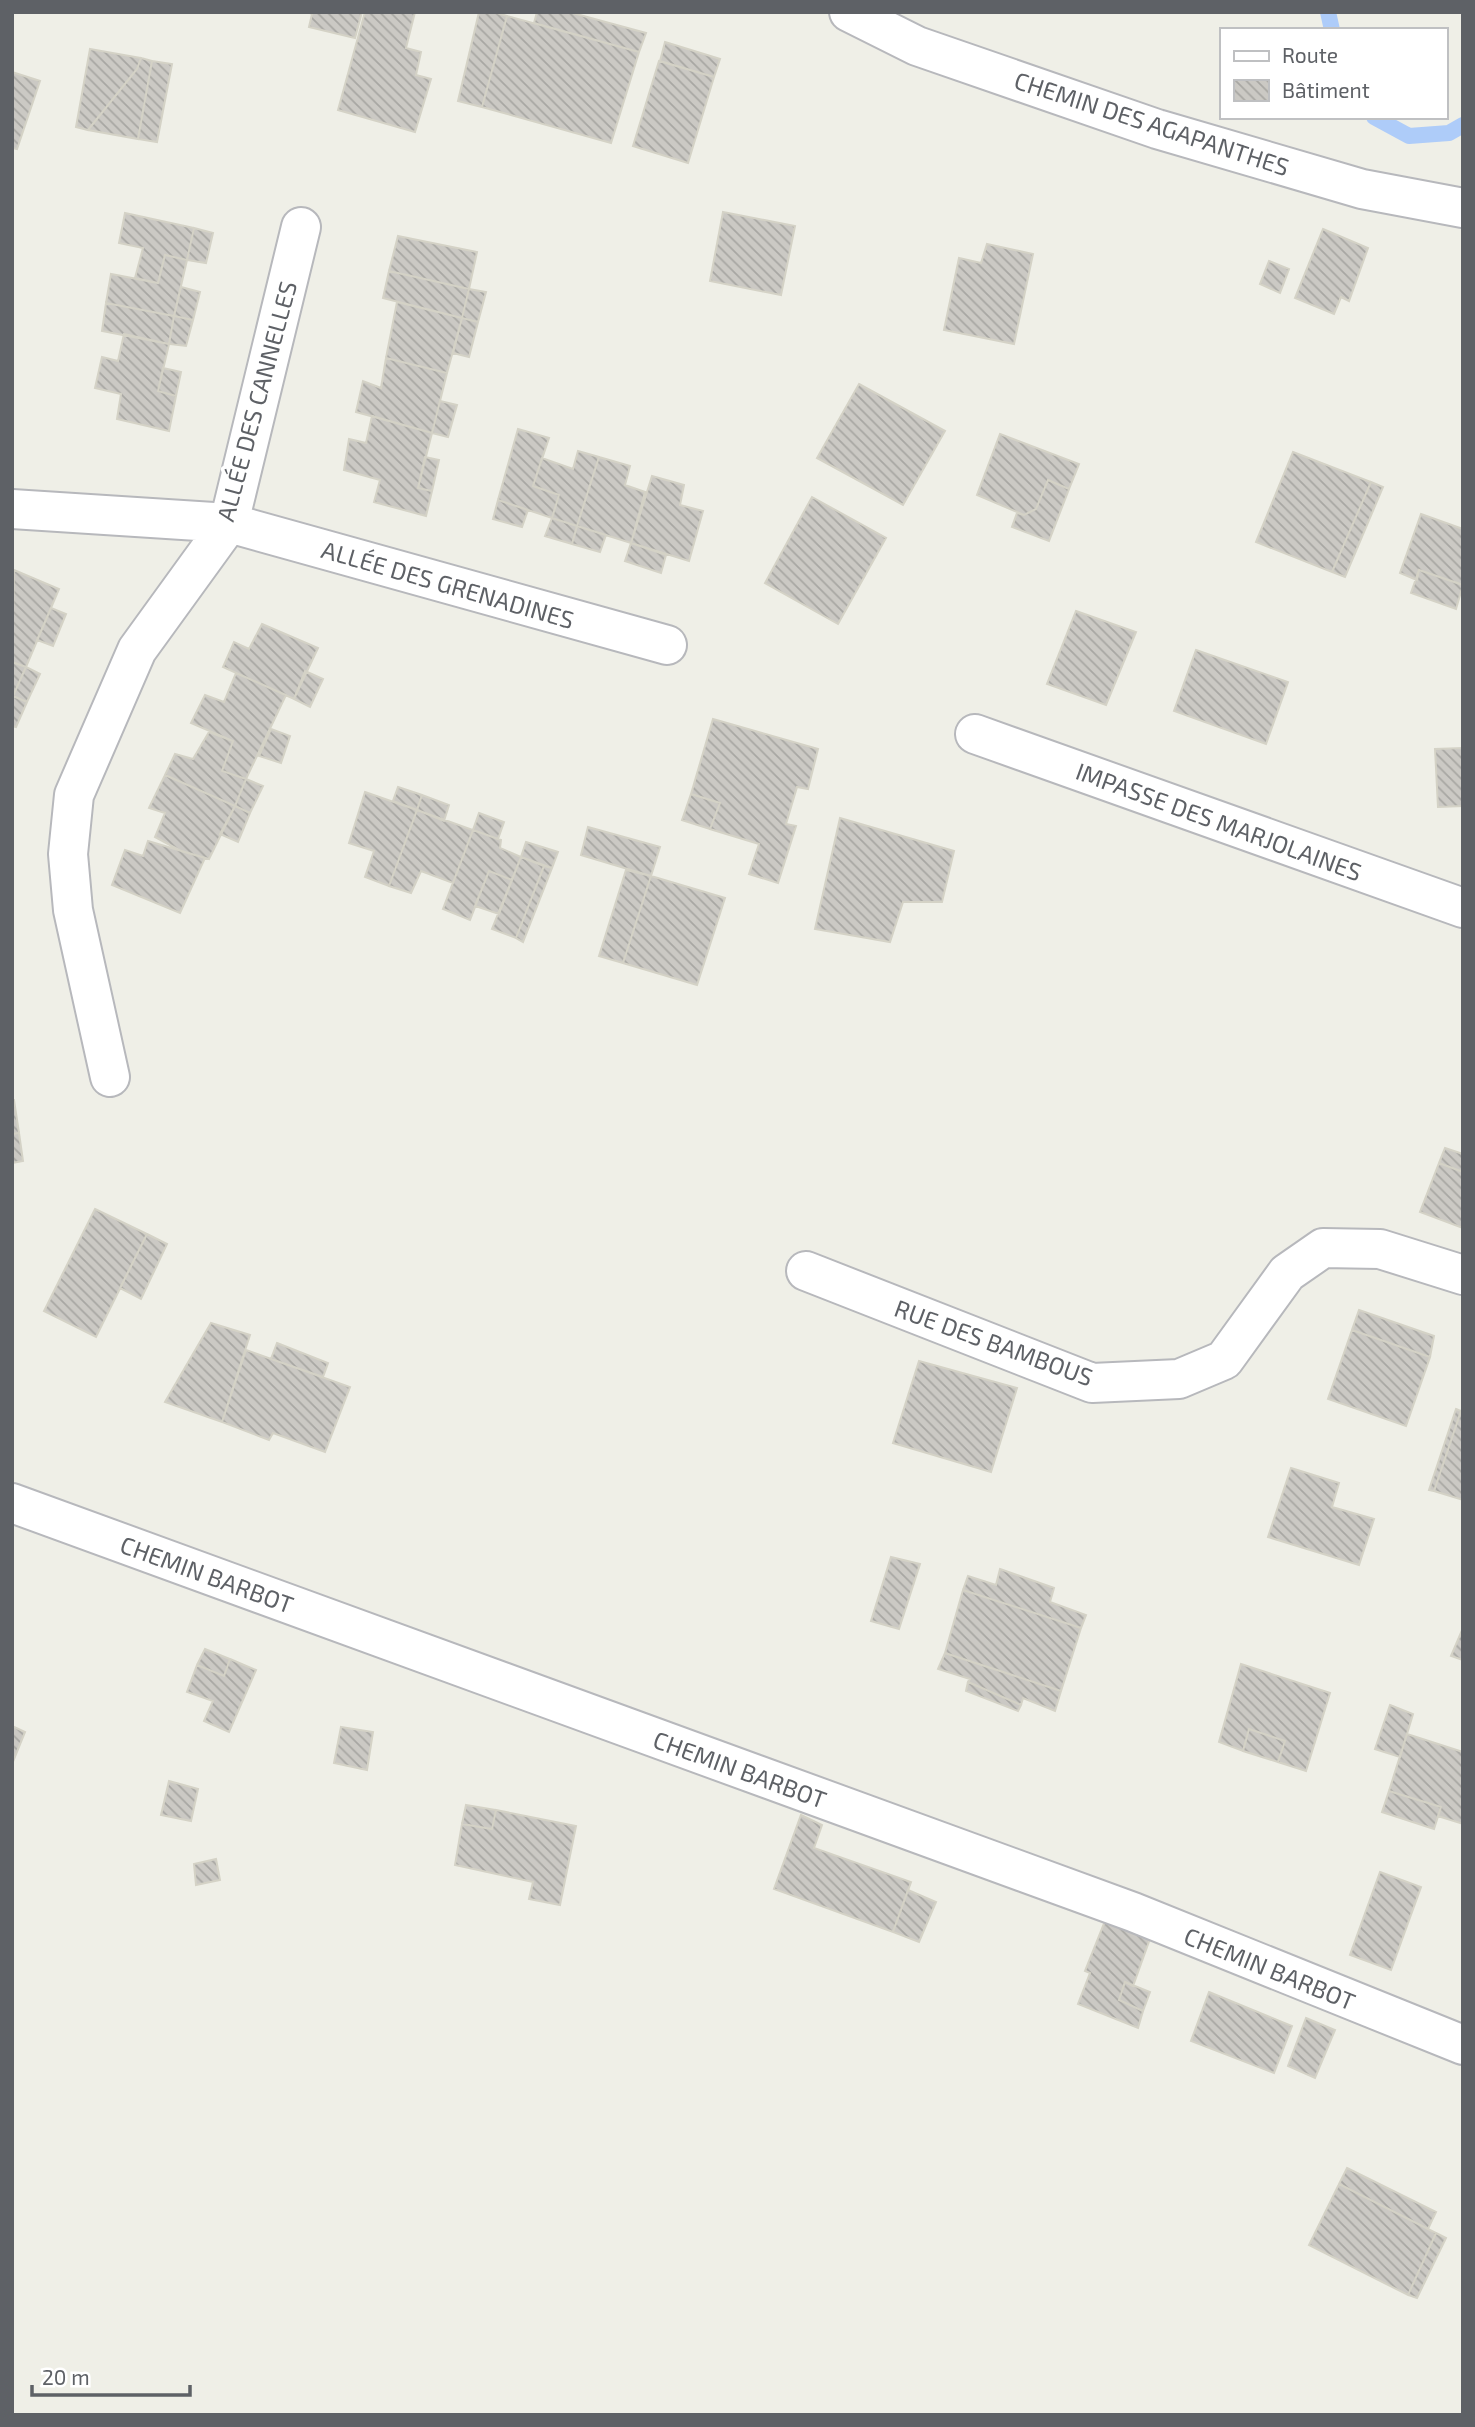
<svg xmlns="http://www.w3.org/2000/svg" width="1475" height="2427" font-family="'Exo 2',sans-serif">
<style>
.lines{fill:none;stroke-linecap:round;stroke-linejoin:round}
.stream{stroke:#aeccf9;stroke-width:16}
.building{fill:url(#building-back-hatch);stroke:#d4d2c6;stroke-width:2}
.minor-casing{stroke:#b7b8bc;stroke-width:42}
.minor{stroke:#fff;stroke-width:38}
.labels{text-anchor:middle;dominant-baseline:central;stroke-width:7;stroke-linejoin:round;paint-order:stroke}
.street-label{font-size:24px;fill:#5e6166;stroke:#fff}
</style>
<defs>
<pattern id="building-back-hatch" width="6" height="6" patternUnits="userSpaceOnUse" patternTransform="scale(1.75)"><rect width="6" height="6" fill="#cbc9c4"/><path d="M-1 5l2 2M0 0l6 6M5-1l2 2" fill="none" stroke="#a8a7a3"/></pattern>
</defs>
<rect width="100%" height="100%" fill="#efefe7"/>
<g class="lines">
<path class="stream" d="M 1328,12 L 1332,30
M 1374,117 L 1409,136 L 1449,133 L 1463,125"/>
</g>
<path class="building" d="M 308,12 L 362,12 L 355,38 L 309,27 L 312,14 Z
M 365,12 L 415,12 L 406,48 L 421,52 L 416,75 L 431,79 L 415,132 L 338,110 Z
M 479,12 L 494,12 L 507,16 L 482,107 L 458,101 Z
M 537,12 L 569,12 L 646,33 L 639,52 L 534,23 Z
M 507,16 L 639,52 L 611,143 L 482,107 Z
M 665,42 L 720,59 L 714,77 L 660,61 Z
M 90,49 L 141,58 L 137,69 L 88,130 L 76,127 Z
M 141,58 L 152,61 L 138,139 L 88,130 L 137,69 Z
M 152,61 L 172,64 L 157,142 L 138,139 Z
M 659,61 L 714,77 L 688,163 L 633,146 Z
M 12,72 L 40,81 L 17,149 L 12,148 Z
M 723,212 L 795,226 L 781,295 L 710,281 Z
M 125,213 L 194,228 L 187,260 L 165,255 L 158,283 L 135,278 L 143,248 L 119,243 Z
M 194,228 L 213,233 L 206,263 L 187,260 Z
M 1323,229 L 1368,248 L 1349,301 L 1341,297 L 1334,314 L 1295,298 Z
M 398,236 L 477,252 L 469,289 L 389,271 Z
M 987,244 L 1033,254 L 1014,344 L 944,330 L 959,258 L 981,263 Z
M 165,255 L 187,260 L 174,316 L 106,303 L 111,274 L 158,283 Z
M 1269,261 L 1289,269 L 1280,293 L 1260,284 Z
M 389,271 L 469,289 L 462,318 L 383,298 Z
M 181,287 L 200,292 L 193,320 L 174,316 Z
M 469,289 L 486,292 L 478,322 L 462,318 Z
M 397,302 L 462,318 L 447,373 L 386,358 Z
M 106,303 L 174,316 L 169,344 L 102,331 Z
M 174,316 L 193,320 L 186,346 L 169,344 Z
M 462,318 L 478,322 L 469,357 L 453,353 Z
M 124,334 L 169,344 L 158,391 L 176,396 L 169,431 L 117,419 L 121,394 L 95,388 L 102,357 L 118,361 Z
M 386,358 L 447,373 L 432,433 L 356,412 L 363,381 L 381,388 Z
M 163,368 L 181,372 L 176,396 L 158,391 Z
M 859,384 L 945,431 L 903,505 L 817,458 Z
M 440,401 L 457,405 L 448,437 L 432,433 Z
M 372,416 L 432,433 L 418,488 L 432,491 L 426,516 L 374,502 L 380,480 L 344,470 L 349,439 L 366,443 Z
M 518,429 L 549,438 L 533,486 L 559,495 L 552,518 L 498,500 Z
M 1000,434 L 1079,464 L 1069,489 L 1048,480 L 1036,509 L 1024,515 L 977,495 Z
M 578,451 L 599,457 L 577,526 L 552,518 L 559,495 L 533,486 L 542,458 L 573,469 Z
M 1293,452 L 1371,482 L 1332,572 L 1256,542 Z
M 425,457 L 439,460 L 432,491 L 418,488 Z
M 599,457 L 630,466 L 625,485 L 645,492 L 631,543 L 577,526 Z
M 652,476 L 684,485 L 680,505 L 703,511 L 689,561 L 631,543 Z
M 1048,480 L 1069,489 L 1049,541 L 1012,527 L 1017,513 L 1024,515 L 1036,509 Z
M 1371,482 L 1383,487 L 1345,577 L 1332,572 Z
M 812,497 L 886,538 L 838,624 L 765,583 Z
M 498,500 L 528,510 L 522,527 L 493,519 Z
M 1421,514 L 1463,529 L 1463,585 L 1419,570 L 1417,580 L 1400,573 Z
M 552,518 L 577,526 L 572,544 L 545,536 Z
M 577,526 L 606,535 L 600,552 L 572,544 Z
M 631,543 L 666,555 L 661,573 L 625,561 Z
M 14,570 L 59,589 L 26,667 L 12,662 Z
M 1419,570 L 1463,585 L 1456,609 L 1411,593 Z
M 51,608 L 66,614 L 53,646 L 37,640 Z
M 1076,611 L 1136,632 L 1106,705 L 1047,684 Z
M 262,624 L 318,648 L 294,699 L 223,667 L 234,642 L 249,649 Z
M 1196,650 L 1288,682 L 1266,744 L 1174,711 Z
M 12,662 L 26,667 L 13,696 L 12,696 Z
M 26,667 L 40,674 L 27,702 L 13,696 Z
M 305,671 L 323,679 L 310,707 L 294,699 Z
M 236,673 L 286,695 L 246,779 L 222,771 L 233,741 L 191,723 L 205,695 L 224,702 Z
M 13,696 L 27,702 L 16,727 L 12,726 Z
M 713,719 L 818,749 L 808,789 L 797,787 L 786,824 L 796,826 L 778,883 L 749,874 L 759,844 L 710,829 L 720,803 L 691,794 Z
M 271,729 L 290,736 L 281,763 L 259,756 Z
M 209,732 L 233,741 L 222,771 L 246,779 L 235,806 L 165,775 L 175,754 L 193,759 Z
M 1463,748 L 1463,806 L 1438,807 L 1435,749 Z
M 165,775 L 235,806 L 209,859 L 181,851 L 155,837 L 165,813 L 149,808 Z
M 246,779 L 263,786 L 250,813 L 235,806 Z
M 398,787 L 422,795 L 417,810 L 393,801 Z
M 365,792 L 417,810 L 389,886 L 365,877 L 374,851 L 349,843 Z
M 691,794 L 720,803 L 710,829 L 682,820 Z
M 422,795 L 449,805 L 444,821 L 417,810 Z
M 235,806 L 250,813 L 238,842 L 220,834 Z
M 417,810 L 473,830 L 453,883 L 421,871 L 411,893 L 389,886 Z
M 479,813 L 504,822 L 498,839 L 473,830 Z
M 840,818 L 954,851 L 942,902 L 903,902 L 890,942 L 815,929 Z
M 588,827 L 660,847 L 651,876 L 581,855 Z
M 473,830 L 501,840 L 500,848 L 521,857 L 512,880 L 489,871 L 470,920 L 443,909 Z
M 148,841 L 205,858 L 180,913 L 112,885 L 125,850 L 143,856 Z
M 526,842 L 558,852 L 552,868 L 521,857 Z
M 521,857 L 544,866 L 516,938 L 492,929 Z
M 544,866 L 552,868 L 523,942 L 516,938 Z
M 626,870 L 651,876 L 623,963 L 599,956 Z
M 489,871 L 512,880 L 499,914 L 475,906 Z
M 651,876 L 725,898 L 697,985 L 623,963 Z
M 12,1100 L 14,1100 L 19,1133 L 12,1134 Z
M 19,1133 L 23,1161 L 12,1163 L 12,1134 Z
M 1445,1148 L 1463,1154 L 1463,1172 L 1439,1163 Z
M 1439,1163 L 1463,1172 L 1463,1228 L 1420,1212 Z
M 95,1209 L 147,1234 L 96,1337 L 44,1311 Z
M 147,1234 L 167,1244 L 141,1299 L 120,1288 Z
M 1359,1310 L 1434,1336 L 1430,1357 L 1352,1330 Z
M 211,1323 L 250,1335 L 222,1422 L 165,1402 Z
M 1352,1330 L 1430,1357 L 1406,1426 L 1328,1399 Z
M 277,1343 L 328,1363 L 323,1377 L 271,1359 Z
M 246,1350 L 350,1387 L 325,1452 L 273,1433 L 269,1440 L 222,1422 Z
M 919,1361 L 1017,1388 L 991,1472 L 893,1443 Z
M 1456,1409 L 1461,1411 L 1434,1491 L 1429,1490 Z
M 1461,1411 L 1463,1412 L 1463,1500 L 1434,1491 Z
M 1291,1468 L 1339,1483 L 1332,1507 L 1374,1519 L 1359,1565 L 1268,1537 Z
M 891,1557 L 920,1564 L 899,1629 L 871,1621 Z
M 1000,1569 L 1054,1588 L 1050,1602 L 1086,1615 L 1081,1628 L 963,1590 L 968,1576 L 996,1585 Z
M 963,1590 L 1081,1628 L 1061,1691 L 945,1653 Z
M 1463,1628 L 1463,1660 L 1451,1656 Z
M 205,1649 L 230,1659 L 224,1676 L 197,1665 Z
M 945,1653 L 1061,1691 L 1055,1711 L 1023,1698 L 1021,1705 L 968,1682 L 970,1679 L 938,1669 Z
M 230,1659 L 256,1670 L 229,1732 L 204,1721 L 213,1701 L 187,1692 L 197,1665 L 224,1676 Z
M 1241,1664 L 1330,1693 L 1306,1771 L 1278,1762 L 1285,1741 L 1249,1729 L 1243,1751 L 1219,1742 Z
M 968,1682 L 1021,1705 L 1018,1711 L 966,1691 Z
M 1390,1705 L 1413,1714 L 1400,1757 L 1375,1749 Z
M 12,1726 L 25,1732 L 12,1764 Z
M 341,1727 L 373,1732 L 367,1770 L 334,1763 Z
M 1249,1729 L 1285,1741 L 1278,1762 L 1243,1751 Z
M 1407,1734 L 1463,1752 L 1463,1824 L 1438,1816 L 1441,1807 L 1389,1791 Z
M 169,1781 L 198,1789 L 191,1821 L 161,1815 Z
M 1389,1791 L 1441,1807 L 1434,1829 L 1382,1812 Z
M 466,1805 L 496,1810 L 492,1829 L 462,1824 Z
M 496,1810 L 576,1826 L 560,1905 L 529,1899 L 533,1882 L 455,1865 L 462,1824 L 492,1829 Z
M 801,1815 L 822,1825 L 814,1848 L 911,1882 L 893,1932 L 774,1889 Z
M 216,1859 L 220,1880 L 196,1885 L 194,1864 Z
M 1380,1872 L 1421,1887 L 1391,1970 L 1350,1955 Z
M 908,1890 L 936,1902 L 919,1942 L 893,1932 Z
M 1107,1916 L 1152,1933 L 1133,1986 L 1125,1982 L 1119,2000 L 1143,2011 L 1138,2028 L 1078,2004 L 1090,1973 L 1085,1971 Z
M 1125,1982 L 1150,1992 L 1143,2011 L 1119,2000 Z
M 1209,1992 L 1292,2026 L 1274,2073 L 1191,2041 Z
M 1306,2018 L 1335,2030 L 1315,2078 L 1288,2066 Z
M 1347,2168 L 1436,2212 L 1428,2229 L 1339,2184 Z
M 1339,2184 L 1436,2233 L 1408,2295 L 1309,2245 Z
M 1436,2233 L 1446,2238 L 1417,2298 L 1408,2295 Z"/>
<g class="lines">
<defs>
<path id="minor" d="M 849,12 L 917,46 L 1157,129 L 1362,189 L 1463,208
M 12,509 L 229,523 L 667,645
M 975,734 L 1463,908
M 110,1077 L 73,910 L 68,854 L 74,795 L 137,650 L 229,523 L 301,227
M 806,1271 L 1092,1383 L 1179,1379 L 1224,1360 L 1287,1273 L 1323,1248 L 1380,1249 L 1463,1275
M 12,1503 L 1133,1912 L 1463,2045"/>
</defs>
<use href="#minor" class="minor-casing"/>
<use href="#minor" class="minor"/>
</g>
<g class="labels">
<g class="street-label">
<text transform="translate(1152 123) rotate(18)">CHEMIN DES AGAPANTHES</text>
<text transform="translate(256 401) rotate(-75)">ALLÉE DES CANNELLES</text>
<text transform="translate(448 584) rotate(16)">ALLÉE DES GRENADINES</text>
<text transform="translate(1219 821) rotate(20)">IMPASSE DES MARJOLAINES</text>
<text transform="translate(994 1342) rotate(20)">RUE DES BAMBOUS</text>
<text transform="translate(207 1574) rotate(20)">CHEMIN BARBOT</text>
<text transform="translate(740 1769) rotate(20)">CHEMIN BARBOT</text>
<text transform="translate(1270 1968) rotate(22)">CHEMIN BARBOT</text>
</g>
</g>
<rect width="1475" height="2427" fill="none" stroke="#5e6166" stroke-width="28"/>
<rect x="1220" y="28" width="228" height="91" fill="#ffffff" stroke="#bfc0c2" stroke-width="2"/>
<rect x="1234" y="51" width="35" height="10" fill="#ffffff" stroke="#bfc0c2" stroke-width="2"/>
<text x="1282" y="63" font-size="21" fill="#5e6166">Route</text>
<rect x="1234" y="80" width="35" height="21" fill="url(#building-back-hatch)" stroke="#bfc0c2" stroke-width="2"/>
<text x="1282" y="98" font-size="21" fill="#5e6166">Bâtiment</text>
<path d="M32 2385v10h158v-10" fill="none" stroke="#5e6166" stroke-width="3.5"/>
<text x="42" y="2385" font-size="21" fill="#5e6166" stroke="#ffffff" stroke-width="5" paint-order="stroke">20 m</text>
</svg>
